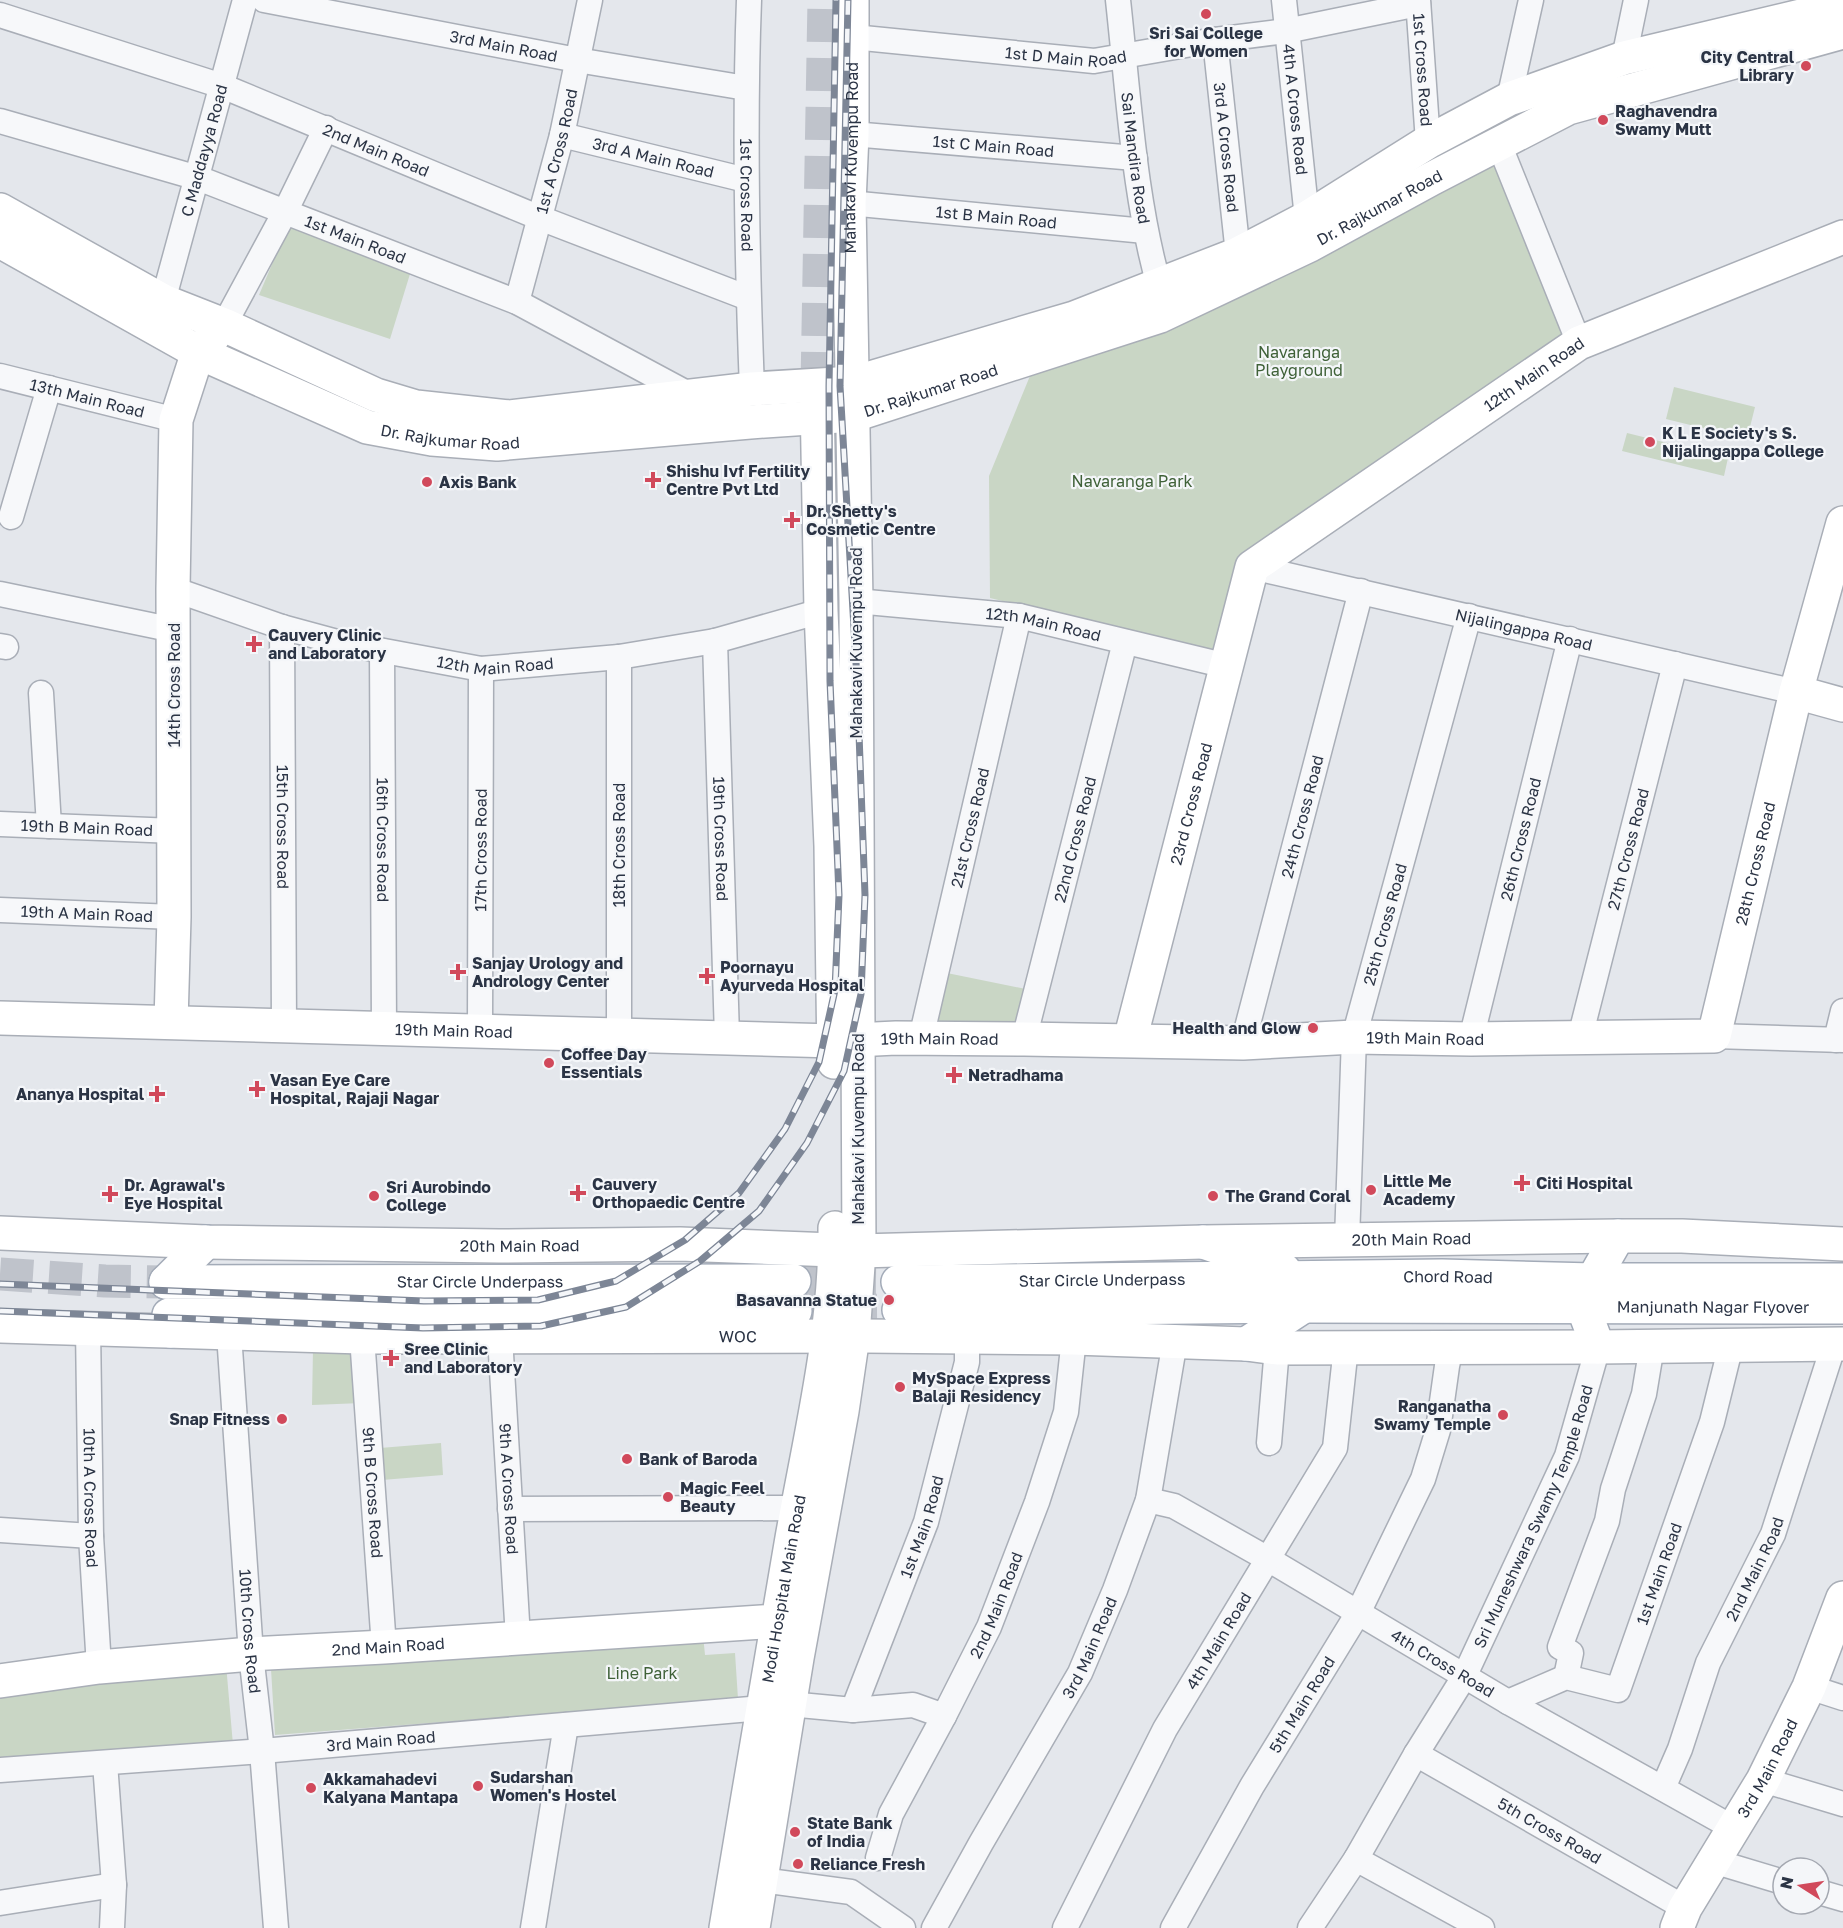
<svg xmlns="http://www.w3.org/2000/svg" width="1843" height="1928" font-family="'Golos Text',sans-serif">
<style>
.green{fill:#c9d6c5}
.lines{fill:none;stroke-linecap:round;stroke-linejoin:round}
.secondary-tunnel{stroke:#bfc3cb;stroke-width:33;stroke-dasharray:33 16;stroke-linecap:butt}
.primary-tunnel{stroke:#bfc3cb;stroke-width:33;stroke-dasharray:33 16;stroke-linecap:butt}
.street-casing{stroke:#a9aeb7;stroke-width:27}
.secondary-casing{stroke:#a9aeb7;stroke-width:36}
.primary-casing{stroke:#a3abb8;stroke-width:36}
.street{stroke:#f7f8fa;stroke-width:24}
.secondary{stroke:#fff;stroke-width:33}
.primary{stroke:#fff;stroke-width:33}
.rail-casing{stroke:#7d8696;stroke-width:7}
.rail{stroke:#f4f6f9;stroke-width:4.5;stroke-dasharray:14;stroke-linecap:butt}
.poi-dot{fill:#d1495b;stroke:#f4f6f9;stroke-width:2}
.labels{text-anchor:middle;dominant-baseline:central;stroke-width:4.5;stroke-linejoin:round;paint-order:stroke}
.poi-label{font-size:16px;font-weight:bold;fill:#2b3445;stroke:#f4f6f9;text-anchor:start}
.street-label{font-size:16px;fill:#2b3445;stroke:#f4f6f9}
.park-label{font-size:16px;fill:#3f6138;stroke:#f4f6f9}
</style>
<rect width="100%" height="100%" fill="#e4e7ec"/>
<path class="green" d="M 1493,157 L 1567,339 L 1246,551 L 1218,652 L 990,598 L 989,476 L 1032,371 Z
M 289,224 L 410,274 L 390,339 L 259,295 Z
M 1674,387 L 1755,407 L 1747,439 L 1666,419 Z
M 1627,433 L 1728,458 L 1724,476 L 1622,451 Z
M 942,972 L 1026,989 L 1016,1026 L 931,1026 Z
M 313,1349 L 358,1350 L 362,1403 L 312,1405 Z
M 441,1443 L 443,1475 L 382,1480 L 380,1448 Z
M 703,1635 L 705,1655 L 735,1653 L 738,1699 L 275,1735 L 271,1669 Z
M 226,1664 L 233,1745 L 0,1768 L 0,1686 Z"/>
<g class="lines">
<path class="secondary-tunnel" d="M 817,385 L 824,0"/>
<path class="primary-tunnel" d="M 0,1274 L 105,1281 L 166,1282
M 794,1281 L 898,1282
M 795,1311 L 899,1310"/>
<defs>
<g id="street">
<path id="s1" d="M 264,0 L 577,60 L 746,88"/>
<path id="s2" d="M 749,0 C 744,130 747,260 752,389"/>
<path id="s3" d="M 1118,0 C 1129,100 1134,203 1163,300"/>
<path id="s4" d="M 1284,0 L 1307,218"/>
<path id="s5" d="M 1418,0 L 1428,142"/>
<path id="s6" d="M 0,15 L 222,86 L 540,218 L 748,298"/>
<path id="s7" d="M 853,37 L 1094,61 L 1215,40 L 1286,31 L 1418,4"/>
<path id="s8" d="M 1215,40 L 1238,254"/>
<path d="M 1624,58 L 1636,0"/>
<path d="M 1509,99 L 1531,0"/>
<path id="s9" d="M 0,121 L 198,178 L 517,302 L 694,397"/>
<path id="s10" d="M 852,134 L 1135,158"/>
<path id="s11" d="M 562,135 L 746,180"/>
<path d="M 1499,144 L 1579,343"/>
<path id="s12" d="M 849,203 L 1145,231"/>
<path id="s13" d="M 163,301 L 245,0"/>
<path id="s14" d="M 517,302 L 562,135 L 590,0"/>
<path d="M 224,325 L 285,212 L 326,128"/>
<path id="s15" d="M 0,376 L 176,420"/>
<path d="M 11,517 L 49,388"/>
<path id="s16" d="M 1252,567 L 1796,692"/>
<path id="s17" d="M 173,589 L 282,627 L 341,643 L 481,669 L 619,657 L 715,641 L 821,611"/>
<path d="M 0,594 L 174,630"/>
<path id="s18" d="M 856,601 L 1019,616 L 1227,666"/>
<path id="s19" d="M 282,627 L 284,1025"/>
<path id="s20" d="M 715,641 L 727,1037"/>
<path d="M 0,646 L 6,647"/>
<path id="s21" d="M 382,651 L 384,1028"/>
<path d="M 619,657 L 619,1034"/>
<path d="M 41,693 L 49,826"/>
<path id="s22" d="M 0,824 L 175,831"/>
<path id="s23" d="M 0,910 L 174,917"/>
<path id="s24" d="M 480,1030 L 481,669"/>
<path d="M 1714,1036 L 1843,1040"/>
<path id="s25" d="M 1580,1037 L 1675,664"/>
<path id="s26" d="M 921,1038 L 1019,616"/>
<path id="s27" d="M 1024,1039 L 1125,642"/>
<path id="s28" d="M 1471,1039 L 1570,639"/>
<path d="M 1836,1040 L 1843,1011"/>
<path id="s29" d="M 1243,1043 L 1361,591"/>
<path id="s30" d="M 1347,1240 L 1354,1037 L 1469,616"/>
<path id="s31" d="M 88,1328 L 91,1536 L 99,1667"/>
<path id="s32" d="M 229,1334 L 251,1654 L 262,1751 L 276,1928"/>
<path id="s33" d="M 362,1337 L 384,1647"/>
<path id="s34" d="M 500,1337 L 518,1638"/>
<path d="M 1269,1443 L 1277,1348"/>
<path id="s35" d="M 1148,1500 L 1174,1506 L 1268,1559 L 1508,1702 L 1735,1829"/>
<path d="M 510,1509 L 798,1508"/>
<path d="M 0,1530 L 91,1536"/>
<path d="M 1566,1677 L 1571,1653 L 1560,1647 L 1607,1521 L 1613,1489 L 1644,1394 L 1652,1346"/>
<path d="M 1809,1687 L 1843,1698"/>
<path id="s36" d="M 1508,1702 L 1566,1677 L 1618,1690 L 1712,1422 L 1731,1345"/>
<path d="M 789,1704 L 853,1710 L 913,1705 L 944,1716"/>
<path id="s37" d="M 853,1710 L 926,1522 L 967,1362 L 967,1337"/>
<path id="s38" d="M 1416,1754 L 1685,1908"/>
<path d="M 105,1763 L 114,1885 L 112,1928"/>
<path id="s39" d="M 0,1770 L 262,1751 L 762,1708"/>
<path d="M 1763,1780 L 1843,1804"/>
<path id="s40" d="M 1663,1788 L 1680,1749 L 1708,1663 L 1773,1534 L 1834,1344"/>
<path id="s41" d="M 878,1858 L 891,1814 L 944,1716 L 989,1627 L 1037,1502 L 1066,1412 L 1074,1338"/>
<path d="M 1356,1859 L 1482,1928"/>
<path d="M 1713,1861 L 1783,1882"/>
<path d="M 761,1880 L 851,1892 L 903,1928"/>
<path d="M 1819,1892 L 1843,1899"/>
<path d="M 0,1903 L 114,1885"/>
<path d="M 533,1928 L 566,1725"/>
<path id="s42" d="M 934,1928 L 981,1843 L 1080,1673 L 1115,1590 L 1148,1500 L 1175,1341"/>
<path id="s43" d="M 1065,1928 L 1165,1729 L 1335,1448 L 1346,1347"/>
<path id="s44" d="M 1173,1928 L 1252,1786 L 1358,1613 L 1423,1479 L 1438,1430 L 1447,1366 L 1451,1347"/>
<path id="s45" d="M 1310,1928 L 1356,1859 L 1416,1754 L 1464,1677 L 1567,1456 L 1598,1347"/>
</g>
<g id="secondary">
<path d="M 0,210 L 163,301 L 224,325 L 376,395 L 416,407 L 508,417 L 752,389 L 853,383 L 1074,318 L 1238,254 L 1307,218 L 1428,142 L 1509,99 L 1624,58 L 1843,6"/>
<path id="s46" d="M 0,241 L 198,352 L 367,427 L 432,439 L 497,444 L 750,422 L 854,415 L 1160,316 L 1310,245 L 1431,179 L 1568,108 L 1843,32"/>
<path d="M 817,397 L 821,611 L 831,846 L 834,1062"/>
<path d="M 1796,692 L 1843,705"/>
<path id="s47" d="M 0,1018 L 834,1041 L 896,1038 L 1024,1039 L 1243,1043 L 1354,1037 L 1471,1039 L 1714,1036 L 1796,692 L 1843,523"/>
<path d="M 171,1022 L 174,917 L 173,589 L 176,420 L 198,352 L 213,337"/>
<path id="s48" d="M 1130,1040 L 1252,567 L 1579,343 L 1843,237"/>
<path id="s49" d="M 0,1233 L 206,1242 L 499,1246 L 680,1244 L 859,1251 L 1203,1242 L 1618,1236 L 1682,1236 L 1843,1244"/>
<path id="s50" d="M 0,1326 L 362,1337 L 864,1336 L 1074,1338 L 1246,1344 L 1277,1348 L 1598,1347 L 1843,1344"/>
<path id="s51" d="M 0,1681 L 99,1667 L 251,1654 L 384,1647 L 777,1621"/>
<path id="s52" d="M 726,1928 C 748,1798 769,1668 792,1538 C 810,1436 836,1332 835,1228"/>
<path id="s53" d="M 753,1928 L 797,1658 L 842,1411 L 853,1336 L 859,1251 L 856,601 L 849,203 L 852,134 L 852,0"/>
<path id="s54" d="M 1677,1928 L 1685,1908 L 1763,1780 L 1809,1687 L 1843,1598"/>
</g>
<g id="primary">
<path d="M 1203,1242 L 1284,1270"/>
<path d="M 1593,1280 L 1618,1236"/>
<path id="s55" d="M 166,1282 L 794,1281"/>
<path d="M 166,1282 L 206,1242"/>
<path id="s56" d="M 898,1282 L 1442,1276 L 1593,1280 L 1843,1280"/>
<path d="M 1583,1307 L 1598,1347"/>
<path id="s57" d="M 899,1310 L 1304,1306 L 1843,1307"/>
<path d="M 170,1331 L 169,1315 L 795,1311"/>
<path d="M 1246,1344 L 1304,1306"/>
</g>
</defs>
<use href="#street" class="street-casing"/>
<use href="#secondary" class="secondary-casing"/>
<use href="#primary" class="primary-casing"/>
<use href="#street" class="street"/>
<use href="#secondary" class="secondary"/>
<use href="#primary" class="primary"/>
<defs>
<path id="rail" d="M 0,1284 L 424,1301 L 538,1300 L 616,1281 L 685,1240 L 739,1193 L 785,1129 L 819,1062 L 835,990 L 839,895 L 830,681 L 829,386 L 836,0
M 0,1311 L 423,1328 L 541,1326 L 626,1307 L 700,1261 L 759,1211 L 807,1143 L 844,1071 L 861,994 L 865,895 L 857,680 L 840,386 L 848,0"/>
</defs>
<use href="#rail" class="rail-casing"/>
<use href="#rail" class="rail"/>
</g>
<g class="poi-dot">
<circle cx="1206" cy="14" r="6"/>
<circle cx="1806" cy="66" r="6"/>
<circle cx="1603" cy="120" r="6"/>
<circle cx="1650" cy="442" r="6"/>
<path d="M650 471h6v6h6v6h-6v6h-6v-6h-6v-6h6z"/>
<circle cx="427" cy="482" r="6"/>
<path d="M789 511h6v6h6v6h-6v6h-6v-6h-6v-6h6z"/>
<path d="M251 635h6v6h6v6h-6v6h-6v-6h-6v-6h6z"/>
<path d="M455 963h6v6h6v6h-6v6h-6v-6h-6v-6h6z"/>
<path d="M704 967h6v6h6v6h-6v6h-6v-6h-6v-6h6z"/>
<circle cx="1313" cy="1028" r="6"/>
<circle cx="549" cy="1063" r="6"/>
<path d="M951 1066h6v6h6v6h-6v6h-6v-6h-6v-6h6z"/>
<path d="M254 1080h6v6h6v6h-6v6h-6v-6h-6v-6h6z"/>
<path d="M154 1085h6v6h6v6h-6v6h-6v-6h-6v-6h6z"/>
<path d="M1519 1174h6v6h6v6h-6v6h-6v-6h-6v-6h6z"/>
<circle cx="1371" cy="1190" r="6"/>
<path d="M575 1184h6v6h6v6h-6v6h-6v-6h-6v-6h6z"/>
<path d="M107 1185h6v6h6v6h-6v6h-6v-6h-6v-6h6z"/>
<circle cx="374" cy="1196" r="6"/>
<circle cx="1213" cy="1196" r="6"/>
<circle cx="889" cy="1300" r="6"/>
<path d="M388 1349h6v6h6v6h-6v6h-6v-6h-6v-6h6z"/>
<circle cx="900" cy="1387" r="6"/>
<circle cx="1503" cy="1415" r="6"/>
<circle cx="282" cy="1419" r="6"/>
<circle cx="627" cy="1459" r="6"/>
<circle cx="668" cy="1497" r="6"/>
<circle cx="478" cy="1786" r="6"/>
<circle cx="311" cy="1788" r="6"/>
<circle cx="795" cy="1832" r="6"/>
<circle cx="798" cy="1864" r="6"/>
</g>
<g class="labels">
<g class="poi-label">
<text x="1206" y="33" text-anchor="middle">Sri Sai College<tspan x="1206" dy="18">for Women</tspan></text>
<text x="1794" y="57" text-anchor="end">City Central<tspan x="1794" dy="18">Library</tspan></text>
<text x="1615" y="111">Raghavendra<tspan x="1615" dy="18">Swamy Mutt</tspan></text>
<text x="1662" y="433">K L E Society's S.<tspan x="1662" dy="18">Nijalingappa College</tspan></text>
<text x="666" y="471">Shishu Ivf Fertility<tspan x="666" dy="18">Centre Pvt Ltd</tspan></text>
<text x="439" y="482">Axis Bank</text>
<text x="806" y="511">Dr. Shetty's<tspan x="806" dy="18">Cosmetic Centre</tspan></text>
<text x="268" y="635">Cauvery Clinic<tspan x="268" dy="18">and Laboratory</tspan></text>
<text x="472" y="963">Sanjay Urology and<tspan x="472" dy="18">Andrology Center</tspan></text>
<text x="720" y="967">Poornayu<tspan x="720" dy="18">Ayurveda Hospital</tspan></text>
<text x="1301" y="1028" text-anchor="end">Health and Glow</text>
<text x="561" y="1054">Coffee Day<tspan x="561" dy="18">Essentials</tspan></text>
<text x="968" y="1075">Netradhama</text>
<text x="270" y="1080">Vasan Eye Care<tspan x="270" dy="18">Hospital, Rajaji Nagar</tspan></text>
<text x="144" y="1094" text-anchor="end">Ananya Hospital</text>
<text x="1383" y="1181">Little Me<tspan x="1383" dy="18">Academy</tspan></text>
<text x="1536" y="1183">Citi Hospital</text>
<text x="592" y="1184">Cauvery<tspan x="592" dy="18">Orthopaedic Centre</tspan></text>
<text x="124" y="1185">Dr. Agrawal's<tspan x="124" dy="18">Eye Hospital</tspan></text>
<text x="386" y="1187">Sri Aurobindo<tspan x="386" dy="18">College</tspan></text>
<text x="1225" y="1196">The Grand Coral</text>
<text x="877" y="1300" text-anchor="end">Basavanna Statue</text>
<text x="404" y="1349">Sree Clinic<tspan x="404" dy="18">and Laboratory</tspan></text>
<text x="912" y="1378">MySpace Express<tspan x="912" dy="18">Balaji Residency</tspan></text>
<text x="1491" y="1406" text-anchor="end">Ranganatha<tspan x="1491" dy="18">Swamy Temple</tspan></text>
<text x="270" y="1419" text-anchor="end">Snap Fitness</text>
<text x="639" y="1459">Bank of Baroda</text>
<text x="680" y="1488">Magic Feel<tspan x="680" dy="18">Beauty</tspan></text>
<text x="490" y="1777">Sudarshan<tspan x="490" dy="18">Women's Hostel</tspan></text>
<text x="323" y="1779">Akkamahadevi<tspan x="323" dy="18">Kalyana Mantapa</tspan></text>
<text x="807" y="1823">State Bank<tspan x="807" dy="18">of India</tspan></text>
<text x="810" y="1864">Reliance Fresh</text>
</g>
<g class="street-label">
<text stroke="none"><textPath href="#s1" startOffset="244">3rd Main Road</textPath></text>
<text stroke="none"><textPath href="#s7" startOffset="214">1st D Main Road</textPath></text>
<text stroke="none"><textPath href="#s5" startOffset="70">1st Cross Road</textPath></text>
<text stroke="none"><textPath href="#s4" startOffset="110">4th A Cross Road</textPath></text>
<text stroke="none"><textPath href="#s10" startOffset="142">1st C Main Road</textPath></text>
<text stroke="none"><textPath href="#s8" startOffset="108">3rd A Cross Road</textPath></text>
<text stroke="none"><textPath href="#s6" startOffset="400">2nd Main Road</textPath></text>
<text stroke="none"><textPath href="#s13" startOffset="156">C Maddayya Road</textPath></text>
<text stroke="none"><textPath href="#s14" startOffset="156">1st A Cross Road</textPath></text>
<text stroke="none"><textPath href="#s11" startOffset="94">3rd A Main Road</textPath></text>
<text stroke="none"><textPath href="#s53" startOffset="1779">Mahakavi Kuvempu Road</textPath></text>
<text stroke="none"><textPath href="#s3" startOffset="159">Sai Mandira Road</textPath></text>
<text stroke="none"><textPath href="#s2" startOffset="195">1st Cross Road</textPath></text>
<text stroke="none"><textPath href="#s46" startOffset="1468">Dr. Rajkumar Road</textPath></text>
<text stroke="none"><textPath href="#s12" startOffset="148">1st B Main Road</textPath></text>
<text stroke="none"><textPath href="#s9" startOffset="375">1st Main Road</textPath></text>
<text stroke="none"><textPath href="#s48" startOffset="830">12th Main Road</textPath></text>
<text stroke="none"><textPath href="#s46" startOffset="982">Dr. Rajkumar Road</textPath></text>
<text stroke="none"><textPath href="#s15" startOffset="90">13th Main Road</textPath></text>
<text stroke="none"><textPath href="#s46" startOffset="496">Dr. Rajkumar Road</textPath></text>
<text stroke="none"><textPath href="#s18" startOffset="189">12th Main Road</textPath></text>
<text stroke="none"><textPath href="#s16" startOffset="279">Nijalingappa Road</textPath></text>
<text transform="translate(856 643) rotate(-90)">Mahakavi Kuvempu Road</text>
<text stroke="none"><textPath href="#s17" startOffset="333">12th Main Road</textPath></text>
<text transform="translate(174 685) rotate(-90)">14th Cross Road</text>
<text stroke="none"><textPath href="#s48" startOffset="244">23rd Cross Road</textPath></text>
<text stroke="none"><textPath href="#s29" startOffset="234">24th Cross Road</textPath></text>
<text stroke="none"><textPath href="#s19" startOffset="200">15th Cross Road</textPath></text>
<text stroke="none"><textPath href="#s26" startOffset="216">21st Cross Road</textPath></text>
<text stroke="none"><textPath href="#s22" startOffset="87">19th B Main Road</textPath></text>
<text stroke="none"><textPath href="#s20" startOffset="198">19th Cross Road</textPath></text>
<text stroke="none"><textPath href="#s28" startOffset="206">26th Cross Road</textPath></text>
<text stroke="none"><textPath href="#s21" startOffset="189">16th Cross Road</textPath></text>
<text stroke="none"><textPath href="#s27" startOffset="206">22nd Cross Road</textPath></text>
<text transform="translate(619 845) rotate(-90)">18th Cross Road</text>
<text stroke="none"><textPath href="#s24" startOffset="180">17th Cross Road</textPath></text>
<text stroke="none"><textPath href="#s25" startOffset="194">27th Cross Road</textPath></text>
<text stroke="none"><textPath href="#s47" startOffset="1892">28th Cross Road</textPath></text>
<text stroke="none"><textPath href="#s23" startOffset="87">19th A Main Road</textPath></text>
<text stroke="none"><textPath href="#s30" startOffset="320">25th Cross Road</textPath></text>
<text stroke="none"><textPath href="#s47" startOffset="454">19th Main Road</textPath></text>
<text stroke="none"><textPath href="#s47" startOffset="1426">19th Main Road</textPath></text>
<text stroke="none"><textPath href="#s47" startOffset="940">19th Main Road</textPath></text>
<text transform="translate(858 1129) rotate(-90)">Mahakavi Kuvempu Road</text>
<text stroke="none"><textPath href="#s49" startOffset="1412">20th Main Road</textPath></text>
<text stroke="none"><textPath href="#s49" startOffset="520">20th Main Road</textPath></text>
<text stroke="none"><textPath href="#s56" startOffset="550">Chord Road</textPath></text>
<text stroke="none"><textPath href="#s56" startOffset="204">Star Circle Underpass</textPath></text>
<text stroke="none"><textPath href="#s55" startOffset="314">Star Circle Underpass</textPath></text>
<text stroke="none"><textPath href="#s57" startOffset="814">Manjunath Nagar Flyover</textPath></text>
<text stroke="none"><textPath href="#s50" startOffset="738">WOC</textPath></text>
<text stroke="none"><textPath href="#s34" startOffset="152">9th A Cross Road</textPath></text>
<text stroke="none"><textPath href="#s33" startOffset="156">9th B Cross Road</textPath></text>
<text stroke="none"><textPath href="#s31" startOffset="170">10th A Cross Road</textPath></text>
<text stroke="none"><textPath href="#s45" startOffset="470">Sri Muneshwara Swamy Temple Road</textPath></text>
<text stroke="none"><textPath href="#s37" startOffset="196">1st Main Road</textPath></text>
<text stroke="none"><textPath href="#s40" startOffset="238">2nd Main Road</textPath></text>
<text stroke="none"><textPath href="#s36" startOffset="240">1st Main Road</textPath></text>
<text stroke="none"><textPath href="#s52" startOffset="344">Modi Hospital Main Road</textPath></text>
<text stroke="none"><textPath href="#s41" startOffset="280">2nd Main Road</textPath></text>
<text stroke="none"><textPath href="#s32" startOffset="298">10th Cross Road</textPath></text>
<text stroke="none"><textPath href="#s43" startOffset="326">4th Main Road</textPath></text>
<text stroke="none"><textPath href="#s51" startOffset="390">2nd Main Road</textPath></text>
<text stroke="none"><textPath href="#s42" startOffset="321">3rd Main Road</textPath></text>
<text stroke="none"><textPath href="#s35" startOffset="338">4th Cross Road</textPath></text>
<text stroke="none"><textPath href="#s44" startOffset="258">5th Main Road</textPath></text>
<text stroke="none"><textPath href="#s39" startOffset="382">3rd Main Road</textPath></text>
<text stroke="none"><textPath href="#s54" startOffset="184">3rd Main Road</textPath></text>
<text stroke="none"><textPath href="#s38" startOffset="154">5th Cross Road</textPath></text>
</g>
<g class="park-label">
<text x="1299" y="352">Navaranga<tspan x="1299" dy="18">Playground</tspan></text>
<text x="1132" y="481">Navaranga Park</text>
<text x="642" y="1673">Line Park</text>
</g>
</g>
<g transform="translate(1801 1886) rotate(282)"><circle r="28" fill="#f4f6f9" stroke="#a4a8b1" stroke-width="1.5"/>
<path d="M0-4.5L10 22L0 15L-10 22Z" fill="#d1495b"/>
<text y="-9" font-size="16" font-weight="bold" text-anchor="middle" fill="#2b3445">N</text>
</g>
</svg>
